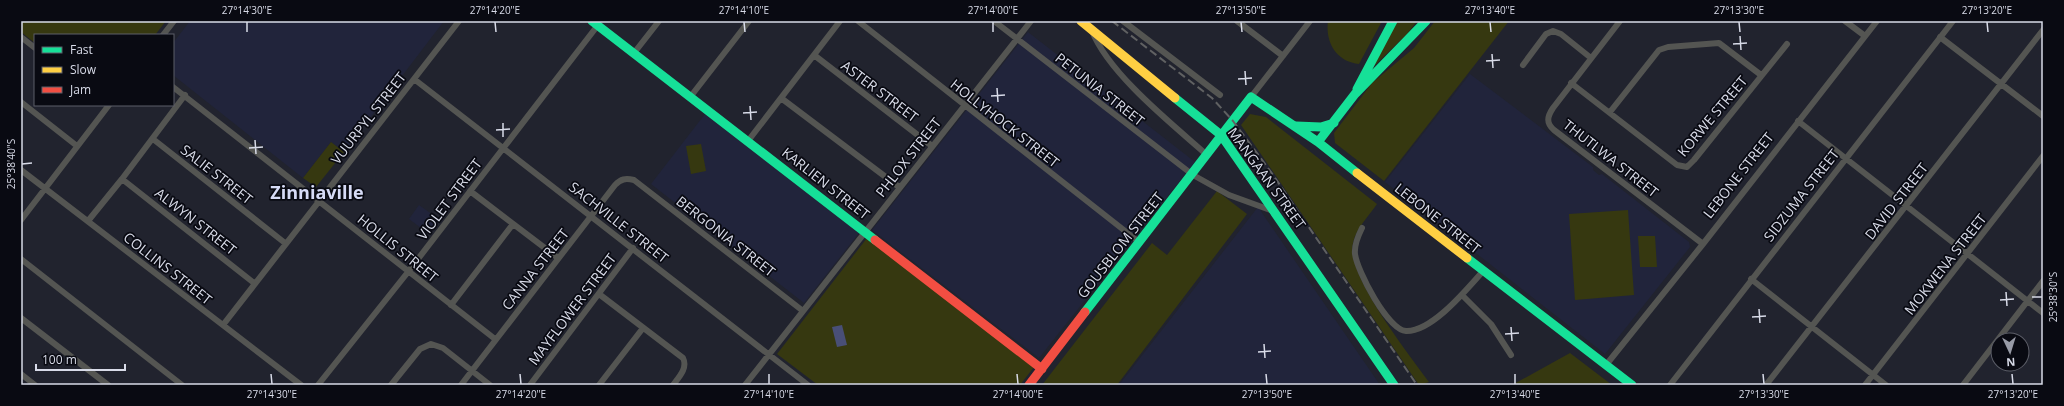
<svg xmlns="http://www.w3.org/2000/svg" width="2064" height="406" font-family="'Open Sans',sans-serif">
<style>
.built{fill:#21243b}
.green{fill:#363810}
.water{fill:#494f77}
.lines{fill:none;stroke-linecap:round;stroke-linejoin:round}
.street{stroke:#545552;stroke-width:6}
.fast{stroke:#16e098;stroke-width:9}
.slow{stroke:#ffcf43;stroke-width:9}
.jam{stroke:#f24e42;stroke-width:9}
.rail{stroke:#606162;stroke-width:2;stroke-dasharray:8 4;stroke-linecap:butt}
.ticks{fill:none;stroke:#d8dbe8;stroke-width:1.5}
.labels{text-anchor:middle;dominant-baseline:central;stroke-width:3.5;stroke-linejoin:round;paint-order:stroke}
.street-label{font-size:14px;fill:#d8dbe8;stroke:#090a12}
.district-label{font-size:18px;font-weight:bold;fill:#d6dbf6;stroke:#090a12}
.neatline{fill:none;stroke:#d8dbe8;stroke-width:1.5}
.ticks-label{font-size:10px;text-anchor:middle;fill:#d8dbe8}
</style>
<rect width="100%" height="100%" fill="#21232e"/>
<path class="built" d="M 190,21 L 444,21 L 344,152 L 331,142 L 303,178 L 173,75 L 173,43 Z
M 1028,32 L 1195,162 L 1039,358 L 872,230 Z
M 1470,74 L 1593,167 L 1593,170 L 1599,175 L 1602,174 L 1689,242 L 1690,247 L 1605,354 L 1385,182 Z
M 705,114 L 859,233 L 804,303 L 651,184 Z
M 419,205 L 440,220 L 429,234 L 409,219 Z
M 1258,207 L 1380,385 L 1119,385 Z"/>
<path class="green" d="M 21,21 L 166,21 L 155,35 L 35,35 L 35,43 L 21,32 Z
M 1328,21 L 1382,21 L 1359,64 C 1337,62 1325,43 1328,21 Z
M 1397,21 L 1417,21 L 1407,34 L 1371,69 Z
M 1435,21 L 1509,21 L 1384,181 L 1335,143 L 1334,133 L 1372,83 L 1414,48 Z
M 1250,114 L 1266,117 L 1377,204 C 1369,216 1356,228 1353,243 C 1345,274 1409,354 1429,382 L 1419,385 L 1241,125 Z
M 331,142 L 344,152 L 316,187 L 303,178 Z
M 701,144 L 706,171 L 691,174 L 686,146 Z
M 1217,191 L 1247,214 L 1117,385 L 1042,385 L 1152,243 L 1167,255 Z
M 1628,210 L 1634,295 L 1575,300 L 1569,214 Z
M 1638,236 L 1655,236 L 1657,267 L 1640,267 Z
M 867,238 L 1034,367 L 1020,385 L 818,385 L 777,354 Z
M 1570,353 L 1612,385 L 1512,385 Z"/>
<path class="water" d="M 842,325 L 847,345 L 837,347 L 832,327 Z"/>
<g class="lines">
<path class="street" d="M 858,21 L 1139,242
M 994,21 L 1193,175 L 1229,195 L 1273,211
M 1123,21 L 1220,95
M 1237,21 L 1283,56
M 1620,21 L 1553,108 C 1547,117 1546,123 1554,130 L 1703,244
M 1845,21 L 1865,36
M 1092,31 C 1109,74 1172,124 1207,155
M 163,35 L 174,21
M 21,37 L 35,48
M 1940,37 L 2043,116
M 634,53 L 659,21
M 814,55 L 932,146
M 1523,65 L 1546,34 L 1553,31 L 1561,34 L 1591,58
M 414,79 L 808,385
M 1571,83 L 1677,165 L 1687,167 L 1694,160 L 1787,44
M 173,87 L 495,339
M 691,96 L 749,21
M 1251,97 L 1310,21
M 781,98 L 899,187
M 21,102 L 77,146
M 1610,112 L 1659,50 L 1668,47 L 1719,43 L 1761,75
M 1798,121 L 2043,313
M 153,139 L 285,243
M 748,141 L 840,21
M 21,170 L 301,385
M 122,179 L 254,283
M 470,191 L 558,258
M 21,220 L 109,105
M 88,221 L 122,179 L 185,95
M 1362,228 C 1358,236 1354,245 1355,254 C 1357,271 1388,330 1406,331 C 1432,332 1467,289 1484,270
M 21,259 L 182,385
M 1751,279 L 1886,385
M 599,294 L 683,358 C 688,368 679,377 673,385
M 1462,295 L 1491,324 L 1511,355
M 451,305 L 513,224
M 21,318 L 108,385
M 223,325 L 459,21
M 1606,365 L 1703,244 L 1877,21
M 21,374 L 35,385
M 318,385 L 408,272 L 598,25
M 391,385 L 420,349 L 431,344 L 443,348 L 490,385
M 461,385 L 615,185 C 621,179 625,178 634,180 L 803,311
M 530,385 L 633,248
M 599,385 L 643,328
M 745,385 L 1031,21
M 1670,385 L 1953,21
M 1766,385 L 2043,30
M 1865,385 L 2043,156
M 1963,385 L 2043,281"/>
<path class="fast" d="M 592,21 L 875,240
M 1357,89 L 1393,21
M 1175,98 L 1221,135 L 1394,385
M 1296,126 L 1321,127 L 1334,123
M 1318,142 L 1355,94 L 1426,21
M 1467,258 L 1632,385
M 1085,312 L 1251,97 L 1318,142 L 1357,173"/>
<path class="slow" d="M 1081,21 L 1175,98
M 1357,173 L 1467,258"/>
<path class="jam" d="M 875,240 L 1042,369
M 1029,385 L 1085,312"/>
<path class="rail" d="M 1112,21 L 1212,98 L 1233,121 L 1271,172 L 1417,385"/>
</g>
<path class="ticks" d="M 247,22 L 247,32M 495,22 L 496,32M 744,22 L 745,32M 993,22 L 993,32M 1241,22 L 1242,32M 1490,22 L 1491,32M 1739,22 L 1740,32M 1987,22 L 1988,32M 1740,36 L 1741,50M 1733,44 L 1747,43M 1492,54 L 1493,68M 1486,61 L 1500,60M 1245,71 L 1246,85M 1238,79 L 1252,78M 997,88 L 998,102M 991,96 L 1005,95M 750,106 L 751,120M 743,113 L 757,112M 503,123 L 503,137M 496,130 L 510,129M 255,140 L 256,154M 249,148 L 263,147M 22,164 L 32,163M 2006,292 L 2007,306M 2032,297 L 2042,297M 2000,300 L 2014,299M 1759,309 L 1760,323M 1752,317 L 1766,316M 1511,327 L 1512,341M 1505,334 L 1519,333M 1264,344 L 1265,358M 1258,352 L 1271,351M 271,374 L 272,384M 520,374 L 521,384M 769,374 L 769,384M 1017,374 L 1018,384M 1266,374 L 1267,384M 1515,374 L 1515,384M 1763,374 L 1764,384M 2012,374 L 2013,384"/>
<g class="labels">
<g class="street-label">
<text transform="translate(1100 89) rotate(38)">PETUNIA STREET</text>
<text transform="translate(880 91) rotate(37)">ASTER STREET</text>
<text transform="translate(1712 116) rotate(-50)">KORWE STREET</text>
<text transform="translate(368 118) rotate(-52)">VUURPYL STREET</text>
<text transform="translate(1005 123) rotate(38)">HOLLYHOCK STREET</text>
<text transform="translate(908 157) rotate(-52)">PHLOX STREET</text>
<text transform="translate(1611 158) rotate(38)">THUTLWA STREET</text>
<text transform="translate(217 174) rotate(38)">SALIE STREET</text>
<text transform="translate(1738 175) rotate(-52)">LEBONE STREET</text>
<text transform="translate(1267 178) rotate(54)">MANGAAN STREET</text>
<text transform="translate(826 183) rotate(38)">KARLIEN STREET</text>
<text transform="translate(1801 195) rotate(-52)">SIDZUMA STREET</text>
<text transform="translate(449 199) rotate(-53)">VIOLET STREET</text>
<text transform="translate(1896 201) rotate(-52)">DAVID STREET</text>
<text transform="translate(1438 218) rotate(38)">LEBONE STREET</text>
<text transform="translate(196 221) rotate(38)">ALWYN STREET</text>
<text transform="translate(619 222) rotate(38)">SACHVILLE STREET</text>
<text transform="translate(726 236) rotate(38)">BERGONIA STREET</text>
<text transform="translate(1120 245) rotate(-52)">GOUSBLOM STREET</text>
<text transform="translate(398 248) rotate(39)">HOLLIS STREET</text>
<text transform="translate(1945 264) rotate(-52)">MOKWENA STREET</text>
<text transform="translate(168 268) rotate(38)">COLLINS STREET</text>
<text transform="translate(535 269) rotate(-52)">CANNA STREET</text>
<text transform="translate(572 309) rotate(-53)">MAYFLOWER STREET</text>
</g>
<g class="district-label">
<text x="317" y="192">Zinniaville</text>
</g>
</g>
<rect width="2064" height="406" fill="none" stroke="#090a12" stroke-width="44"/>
<rect x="34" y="34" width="140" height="72" fill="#090a12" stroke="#5c5e68"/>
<rect x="42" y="47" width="20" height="6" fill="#16e098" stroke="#5c5e68"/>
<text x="70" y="54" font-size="12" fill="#d8dbe8">Fast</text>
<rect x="42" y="67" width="20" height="6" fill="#ffcf43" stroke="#5c5e68"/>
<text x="70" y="74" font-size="12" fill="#d8dbe8">Slow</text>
<rect x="42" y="87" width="20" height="6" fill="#f24e42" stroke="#5c5e68"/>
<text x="70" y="94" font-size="12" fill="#d8dbe8">Jam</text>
<g transform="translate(2010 352) rotate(176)"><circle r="19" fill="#090a12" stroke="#5c5e68"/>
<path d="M0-3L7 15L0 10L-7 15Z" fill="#989ba7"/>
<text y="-6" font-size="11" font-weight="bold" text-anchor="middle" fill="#d8dbe8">N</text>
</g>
<path d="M36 364v6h89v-6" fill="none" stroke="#d8dbe8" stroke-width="2"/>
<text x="42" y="364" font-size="12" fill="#d8dbe8" stroke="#090a12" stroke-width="3" paint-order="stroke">100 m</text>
<rect x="22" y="22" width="2020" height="362" class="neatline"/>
<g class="ticks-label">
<text x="247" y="14">27°14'30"E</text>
<text x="495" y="14">27°14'20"E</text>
<text x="744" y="14">27°14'10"E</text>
<text x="993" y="14">27°14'00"E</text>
<text x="1241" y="14">27°13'50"E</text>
<text x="1490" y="14">27°13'40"E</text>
<text x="1739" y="14">27°13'30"E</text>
<text x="1987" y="14">27°13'20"E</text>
<text transform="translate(11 164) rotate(-90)" y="4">25°38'40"S</text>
<text transform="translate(2053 297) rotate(-90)" y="4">25°38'30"S</text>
<text x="272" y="398">27°14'30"E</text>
<text x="521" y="398">27°14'20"E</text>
<text x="769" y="398">27°14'10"E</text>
<text x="1018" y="398">27°14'00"E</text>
<text x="1267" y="398">27°13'50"E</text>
<text x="1515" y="398">27°13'40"E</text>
<text x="1764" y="398">27°13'30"E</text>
<text x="2013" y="398">27°13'20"E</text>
</g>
</svg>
